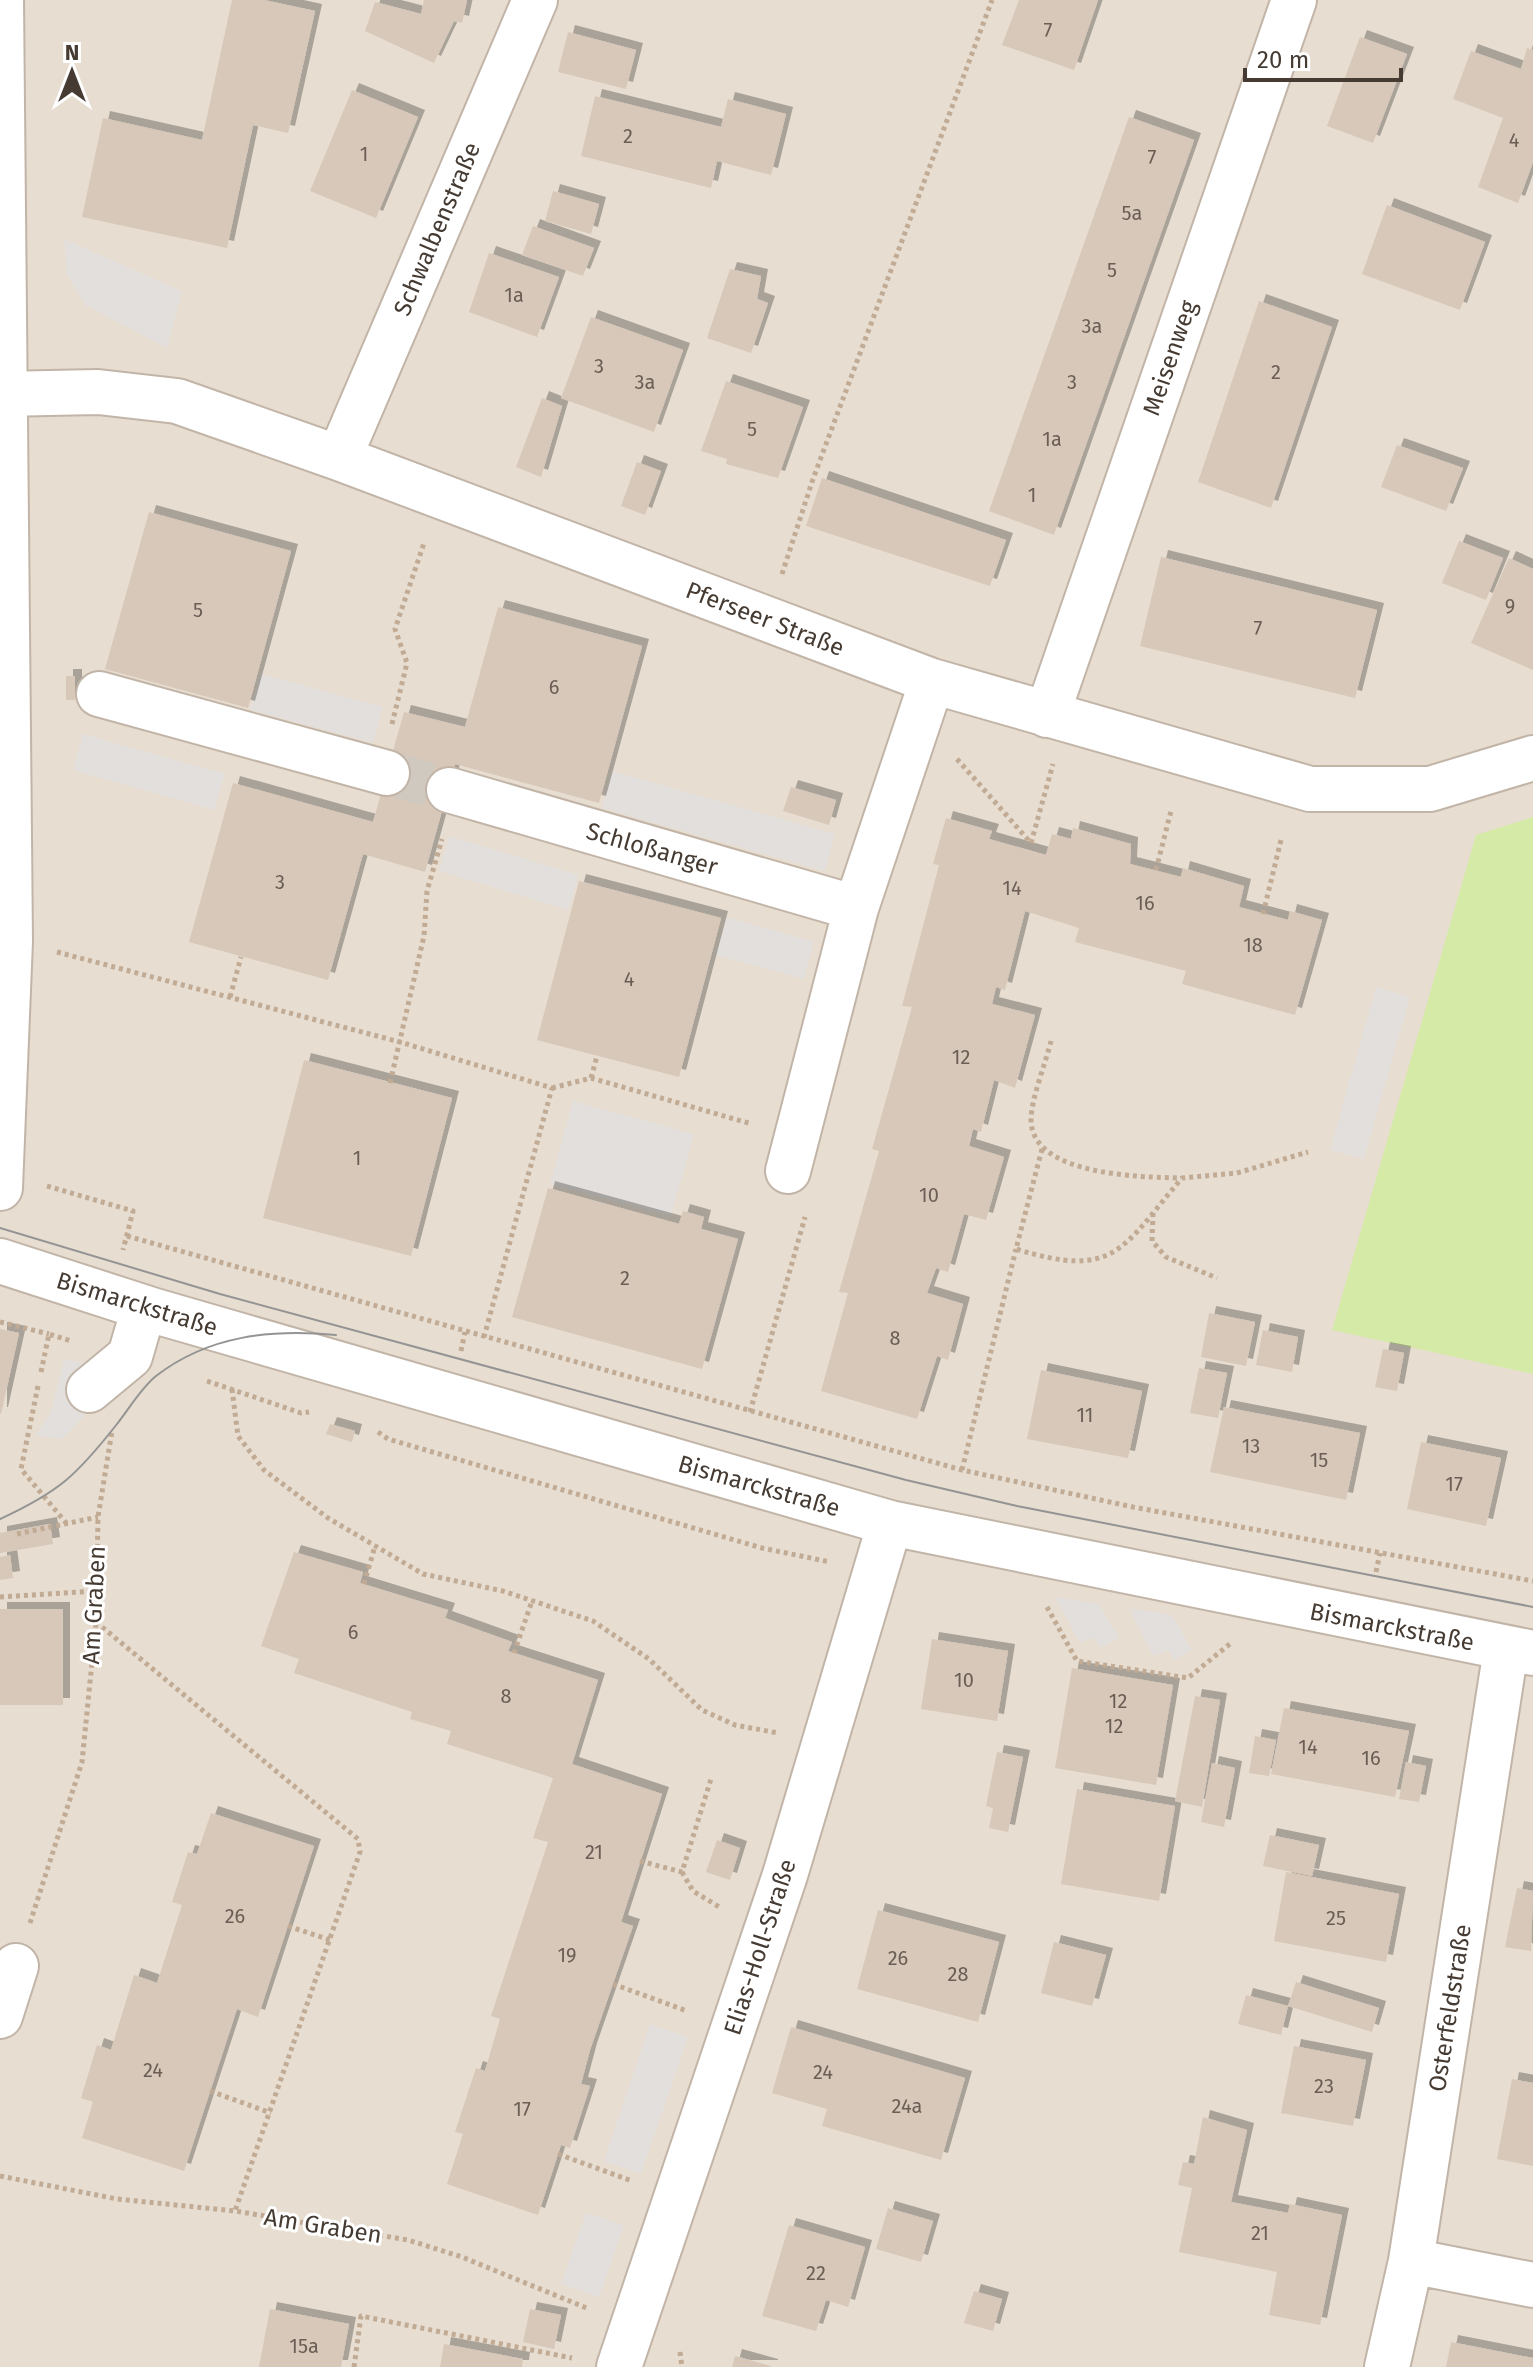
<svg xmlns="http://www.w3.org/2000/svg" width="1533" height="2367" font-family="'Fira Sans',sans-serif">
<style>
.residential{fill:#e7ddd0}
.green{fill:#d6eaa8}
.parking{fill:#e3dfdc}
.building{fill:#d8c8ba;filter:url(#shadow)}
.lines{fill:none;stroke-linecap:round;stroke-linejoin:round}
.minor-tunnel{stroke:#d0c9c0;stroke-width:44;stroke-dasharray:44 22;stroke-linecap:butt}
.minor-casing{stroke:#c2b5a8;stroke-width:48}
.path{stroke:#c1ab95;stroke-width:5;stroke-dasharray:4 4;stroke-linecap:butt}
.minor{stroke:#fff;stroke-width:44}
.tram{stroke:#949494;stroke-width:2}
.labels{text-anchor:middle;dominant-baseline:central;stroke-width:6;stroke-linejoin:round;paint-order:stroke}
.number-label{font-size:20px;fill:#6a5e55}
.street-label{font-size:24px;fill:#453b33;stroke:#fff}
</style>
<defs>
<filter id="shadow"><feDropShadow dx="7" dy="-7" stdDeviation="0" flood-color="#0004"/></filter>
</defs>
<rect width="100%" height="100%" fill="#f3ece3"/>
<path class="residential" d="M 0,0 L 1533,0 L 1533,2367 L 0,2367 Z"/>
<path class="green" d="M 1533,817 L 1533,1374 L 1332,1330 L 1476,835 Z"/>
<path class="parking" d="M 64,239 L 182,291 L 167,348 L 85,305 L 67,275 Z
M 261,674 L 383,707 L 373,743 L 250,710 Z
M 83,734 L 225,774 L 214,810 L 73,770 Z
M 612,771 L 835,834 L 825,871 L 602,808 Z
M 449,836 L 579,875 L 568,910 L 439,871 Z
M 727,917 L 814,942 L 804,979 L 716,955 Z
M 1376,987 L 1410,997 L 1364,1159 L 1330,1150 Z
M 573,1101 L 694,1134 L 671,1216 L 550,1184 Z
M 64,1359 L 95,1365 L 83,1417 L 63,1439 L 35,1436 L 51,1412 Z
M 1055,1597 L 1099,1604 L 1119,1638 L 1100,1648 L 1094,1638 L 1080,1643 Z
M 1129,1608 L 1172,1615 L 1192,1650 L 1174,1660 L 1168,1650 L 1153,1656 Z
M 650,2024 L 688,2037 L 641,2174 L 604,2161 Z
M 586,2213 L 624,2225 L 599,2297 L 561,2284 Z"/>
<path class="building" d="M 232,0 L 264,0 L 315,11 L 288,133 L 253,125 L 227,248 L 82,217 L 103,118 L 202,140 Z
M 424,0 L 467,0 L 462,23 L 454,21 L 434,63 L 365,31 L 375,2 L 421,14 Z
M 1019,0 L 1098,0 L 1074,70 L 1002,45 Z
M 568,32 L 636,50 L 626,89 L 558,72 Z
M 1360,37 L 1407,54 L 1373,143 L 1327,126 Z
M 1527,48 L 1533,50 L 1533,162 L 1518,203 L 1478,187 L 1503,118 L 1453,99 L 1471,51 L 1521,69 Z
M 352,90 L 418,117 L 376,218 L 310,191 Z
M 595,96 L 721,127 L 728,99 L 786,114 L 771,175 L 717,161 L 711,188 L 581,156 Z
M 1129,117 L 1194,140 L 1054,535 L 989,511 Z
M 553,191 L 599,204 L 591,234 L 545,221 Z
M 1387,205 L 1485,242 L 1460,310 L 1362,274 Z
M 533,226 L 594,248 L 583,276 L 522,255 Z
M 489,253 L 559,277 L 537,337 L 469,312 Z
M 730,269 L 761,276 L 757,299 L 768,303 L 751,353 L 707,338 Z
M 1259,301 L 1332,327 L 1271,508 L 1198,482 Z
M 591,317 L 683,350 L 654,432 L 561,398 Z
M 726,381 L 803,407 L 778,478 L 726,464 L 727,459 L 701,451 Z
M 542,398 L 562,406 L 541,477 L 516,467 Z
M 1397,445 L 1463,468 L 1446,511 L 1381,487 Z
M 637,462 L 661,471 L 645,515 L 621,506 Z
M 822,478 L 1006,540 L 990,586 L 806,526 Z
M 149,512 L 291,551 L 248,708 L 105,669 Z
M 1459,541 L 1503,558 L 1486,600 L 1442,583 Z
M 1161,557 L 1377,610 L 1355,698 L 1140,646 Z
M 1509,558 L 1533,569 L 1533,670 L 1471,643 Z
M 498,607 L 642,646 L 599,803 L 455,764 L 425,872 L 363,854 L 328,980 L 189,942 L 233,783 L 373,822 L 404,712 L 465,727 Z
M 66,676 L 75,676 L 75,700 L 66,700 Z
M 791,787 L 836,800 L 829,825 L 783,811 Z
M 946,818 L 992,831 L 989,839 L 1046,855 L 1052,834 L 1071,839 L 1073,828 L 1131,844 L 1130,864 L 1181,877 L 1183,868 L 1244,886 L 1239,907 L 1288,920 L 1290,911 L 1322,920 L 1295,1015 L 1182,984 L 1186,971 L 1075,942 L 1079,928 L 1025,911 L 1005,990 L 996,987 L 992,1004 L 1035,1015 L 1015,1088 L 994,1080 L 981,1132 L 973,1129 L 969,1146 L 1004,1157 L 986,1220 L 964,1214 L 948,1272 L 936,1268 L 927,1293 L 963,1304 L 948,1360 L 937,1356 L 917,1419 L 821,1391 L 848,1293 L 839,1292 L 879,1151 L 872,1149 L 912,1007 L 902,1006 L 939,865 L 933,864 Z
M 579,881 L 721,918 L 679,1077 L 537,1040 Z
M 304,1060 L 452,1098 L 411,1256 L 263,1218 Z
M 548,1188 L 679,1224 L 683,1211 L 704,1217 L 701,1229 L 738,1239 L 702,1369 L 512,1317 Z
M 1209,1313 L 1255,1322 L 1246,1366 L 1201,1357 Z
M 0,1329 L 19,1333 L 1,1414 L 0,1414 Z
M 1263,1330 L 1298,1337 L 1292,1372 L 1256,1365 Z
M 1383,1349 L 1404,1353 L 1397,1391 L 1375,1387 Z
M 1199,1368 L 1227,1373 L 1218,1418 L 1190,1413 Z
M 1041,1370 L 1142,1391 L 1128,1458 L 1027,1439 Z
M 1224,1407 L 1360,1433 L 1346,1500 L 1210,1472 Z
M 330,1424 L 355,1431 L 352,1442 L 326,1434 Z
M 1421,1442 L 1501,1458 L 1486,1526 L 1407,1509 Z
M 50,1524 L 53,1544 L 0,1553 L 0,1533 Z
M 294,1552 L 363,1572 L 360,1583 L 448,1610 L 445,1618 L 512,1642 L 508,1651 L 598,1680 L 572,1764 L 662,1794 L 621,1922 L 633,1926 L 590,2050 L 581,2084 L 590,2086 L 570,2148 L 561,2145 L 538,2215 L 447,2184 L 463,2134 L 455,2132 L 476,2068 L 485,2071 L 500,2019 L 491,2016 L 548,1842 L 533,1838 L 553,1778 L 447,1744 L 451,1731 L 410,1719 L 412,1712 L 294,1673 L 299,1659 L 261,1646 Z
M 10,1555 L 13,1578 L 0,1580 L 0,1557 Z
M 0,1609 L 63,1609 L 63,1705 L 0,1705 Z
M 932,1639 L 1008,1651 L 997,1721 L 921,1709 Z
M 1072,1668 L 1173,1685 L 1156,1785 L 1055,1768 Z
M 1195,1696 L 1220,1700 L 1202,1807 L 1175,1801 Z
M 1284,1708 L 1409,1731 L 1395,1797 L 1271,1774 Z
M 1255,1736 L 1276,1740 L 1269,1776 L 1249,1773 Z
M 997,1752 L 1023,1757 L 1008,1832 L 989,1828 L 993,1808 L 986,1806 Z
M 1406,1762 L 1426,1766 L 1419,1802 L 1399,1799 Z
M 1212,1763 L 1235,1768 L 1224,1827 L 1201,1822 Z
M 1077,1789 L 1175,1806 L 1159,1901 L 1061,1884 Z
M 211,1813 L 314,1846 L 258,2017 L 237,2009 L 184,2171 L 82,2138 L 93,2102 L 81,2098 L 97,2045 L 111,2050 L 134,1975 L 157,1983 L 182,1905 L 172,1902 L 188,1852 L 197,1854 Z
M 1270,1835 L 1319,1845 L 1312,1876 L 1263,1866 Z
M 717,1840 L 740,1848 L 730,1880 L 706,1872 Z
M 1286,1872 L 1399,1894 L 1386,1962 L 1274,1941 Z
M 1517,1888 L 1533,1891 L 1531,1951 L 1505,1947 Z
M 878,1910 L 999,1942 L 978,2022 L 857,1989 Z
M 1054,1942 L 1106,1955 L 1092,2006 L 1041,1993 Z
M 1296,1982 L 1379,2008 L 1372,2032 L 1288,2006 Z
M 1246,1995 L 1288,2006 L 1281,2035 L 1238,2024 Z
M 791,2027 L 965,2078 L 941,2160 L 822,2126 L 827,2109 L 772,2093 Z
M 1294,2046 L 1366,2060 L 1353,2126 L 1281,2113 Z
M 1512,2079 L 1533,2083 L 1533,2166 L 1497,2159 Z
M 1203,2117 L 1247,2130 L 1231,2202 L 1288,2213 L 1290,2204 L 1342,2215 L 1320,2325 L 1269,2315 L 1277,2272 L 1179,2252 L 1192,2188 L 1178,2185 L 1183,2162 L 1194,2164 Z
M 888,2208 L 933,2221 L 921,2262 L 876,2249 Z
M 789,2225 L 865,2247 L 848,2307 L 826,2300 L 816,2331 L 762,2316 Z
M 974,2291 L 1002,2299 L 993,2331 L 964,2323 Z
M 270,2309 L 349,2324 L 341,2367 L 259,2367 Z
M 530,2309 L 561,2315 L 554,2349 L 523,2342 Z
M 1451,2342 L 1533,2358 L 1533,2367 L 1446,2367 Z
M 444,2344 L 523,2359 L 522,2367 L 440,2367 Z
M 735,2356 L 771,2366 L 771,2367 L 732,2367 Z"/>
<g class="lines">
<path class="minor-tunnel" d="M 387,773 L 449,790"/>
<defs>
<path id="minor" d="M 0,394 L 98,392 L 177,401 L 339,458 L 932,681 L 1310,789 L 1430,789 L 1533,758
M 339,458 L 535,0
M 99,694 L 387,773
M 1047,715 L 1294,0
M 449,790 L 856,908 L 932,681
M 788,1171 L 856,908
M 0,1188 L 10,941 L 1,0
M 0,1261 L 155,1311 L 890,1523 L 1533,1653
M 89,1390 L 130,1356 L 144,1308
M 0,2016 L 16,1966
M 1411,2261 L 1533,2285
M 619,2367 L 785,1875 L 890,1523
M 1387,2367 L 1411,2261 L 1506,1649"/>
</defs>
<use href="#minor" class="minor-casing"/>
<path class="path" d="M 782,574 L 813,479 L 992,0
M 392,724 L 407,663 L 395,629 L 424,543
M 957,759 L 1031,843 L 1053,764
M 1156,870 L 1171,811
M 1263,914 L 1281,840
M 57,952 L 400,1042 L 552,1088 L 484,1337
M 230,997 L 241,957
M 1051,1041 C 1046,1062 1031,1099 1031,1120 C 1032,1176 1141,1177 1181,1178
M 591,1078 L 597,1056
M 390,1083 L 424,936 L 427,891 L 442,839
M 552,1088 L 591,1078 L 752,1124
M 1042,1149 L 1016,1249 C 1116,1280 1122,1248 1182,1178 L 1237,1173 L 1308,1152
M 47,1186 L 133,1211 L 123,1250
M 1153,1213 L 1152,1241 L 1166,1257 L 1217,1278
M 127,1236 L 962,1470 L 1133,1507 L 1533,1581
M 0,1322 L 49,1334
M 461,1351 L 465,1332
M 41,1372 L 49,1334 L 71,1341
M 207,1381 L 301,1413 L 309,1412
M 38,1386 L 21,1469 L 67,1524
M 232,1389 L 238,1436 L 264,1470 L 328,1518 L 423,1574 L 503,1591 L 593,1621 L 649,1659 L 702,1710 L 735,1725 L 778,1733
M 750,1412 L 805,1217
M 378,1432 L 388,1439 L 762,1548 L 830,1562
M 962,1470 L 1016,1249
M 17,1534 L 98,1517
M 1376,1572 L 1380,1553
M 364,1584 L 375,1546
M 0,1597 L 97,1591
M 1047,1607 L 1077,1661 L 1188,1678 L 1231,1643
M 96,1622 L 358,1839 L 360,1852 L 351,1878 L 235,2211
M 514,1653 L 532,1601
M 640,1861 L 682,1872 L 711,1779
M 682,1872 L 693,1891 L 721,1908
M 30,1923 L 82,1762 L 96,1622 L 98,1517 L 112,1431
M 288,1926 L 330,1940
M 613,1984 L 687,2011
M 210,2091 L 271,2113
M 558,2154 L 632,2181
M 0,2176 L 117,2199 L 235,2211 L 408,2240 L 462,2257 L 589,2309
M 680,2352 L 682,2367
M 354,2367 L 361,2316 L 572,2358"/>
<use href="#minor" class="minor"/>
<path class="tram" d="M 0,1228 L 220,1294 L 906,1480 L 1017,1506 L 1533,1607
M 0,1519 C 59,1492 77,1475 117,1424 C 129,1409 141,1388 156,1376 C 209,1335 272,1329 336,1335"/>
</g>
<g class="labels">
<g class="number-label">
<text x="1048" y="30">7</text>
<text x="628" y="136">2</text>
<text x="1514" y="140">4</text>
<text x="364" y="154">1</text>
<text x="1152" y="157">7</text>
<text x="1132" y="213">5a</text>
<text x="1112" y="270">5</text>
<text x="514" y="295">1a</text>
<text x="1092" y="326">3a</text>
<text x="599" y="366">3</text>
<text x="1276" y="372">2</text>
<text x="645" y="382">3a</text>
<text x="1072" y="382">3</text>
<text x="752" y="429">5</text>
<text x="1052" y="439">1a</text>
<text x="1032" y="495">1</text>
<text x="1510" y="606">9</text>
<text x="198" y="610">5</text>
<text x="1258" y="628">7</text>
<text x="554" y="687">6</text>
<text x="280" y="882">3</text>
<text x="1012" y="888">14</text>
<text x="1145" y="903">16</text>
<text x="1253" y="945">18</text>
<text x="629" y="979">4</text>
<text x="961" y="1057">12</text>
<text x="357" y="1158">1</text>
<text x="929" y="1195">10</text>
<text x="625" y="1278">2</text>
<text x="895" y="1338">8</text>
<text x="1085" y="1415">11</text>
<text x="1251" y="1446">13</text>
<text x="1319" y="1460">15</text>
<text x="1454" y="1484">17</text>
<text x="353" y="1632">6</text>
<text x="964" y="1680">10</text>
<text x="506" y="1696">8</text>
<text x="1118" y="1701">12</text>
<text x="1114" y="1726">12</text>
<text x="1308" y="1747">14</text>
<text x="1371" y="1758">16</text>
<text x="594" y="1852">21</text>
<text x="235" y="1916">26</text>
<text x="1336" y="1918">25</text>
<text x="567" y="1955">19</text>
<text x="898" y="1958">26</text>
<text x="958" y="1974">28</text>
<text x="153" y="2070">24</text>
<text x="823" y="2072">24</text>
<text x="1324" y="2086">23</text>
<text x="907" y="2106">24a</text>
<text x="522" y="2109">17</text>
<text x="1260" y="2233">21</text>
<text x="816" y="2273">22</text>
<text x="304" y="2346">15a</text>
</g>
<g class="street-label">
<text transform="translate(437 229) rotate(-67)">Schwalbenstraße</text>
<text transform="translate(1170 358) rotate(-71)">Meisenweg</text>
<text transform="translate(765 619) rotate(21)">Pferseer Straße</text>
<text transform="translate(652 849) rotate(16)">Schloßanger</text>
<text transform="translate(137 1304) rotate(17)">Bismarckstraße</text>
<text transform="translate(759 1486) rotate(16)">Bismarckstraße</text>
<text transform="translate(94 1605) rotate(-87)">Am Graben</text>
<text transform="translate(1392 1627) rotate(11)">Bismarckstraße</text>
<text transform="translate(760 1947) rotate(-72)">Elias-Holl-Straße</text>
<text transform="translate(1450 2008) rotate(-81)">Osterfeldstraße</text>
<text transform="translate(323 2226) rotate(9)">Am Graben</text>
</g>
</g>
<g transform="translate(72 72)" stroke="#ffffff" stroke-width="6" paint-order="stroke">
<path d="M0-6L14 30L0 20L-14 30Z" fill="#453b33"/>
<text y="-12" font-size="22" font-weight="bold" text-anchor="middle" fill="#453b33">N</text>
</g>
<path d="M1245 68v12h156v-12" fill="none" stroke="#453b33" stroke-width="4"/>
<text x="1257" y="68" font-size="24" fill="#453b33" stroke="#ffffff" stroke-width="6" paint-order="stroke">20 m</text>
</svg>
